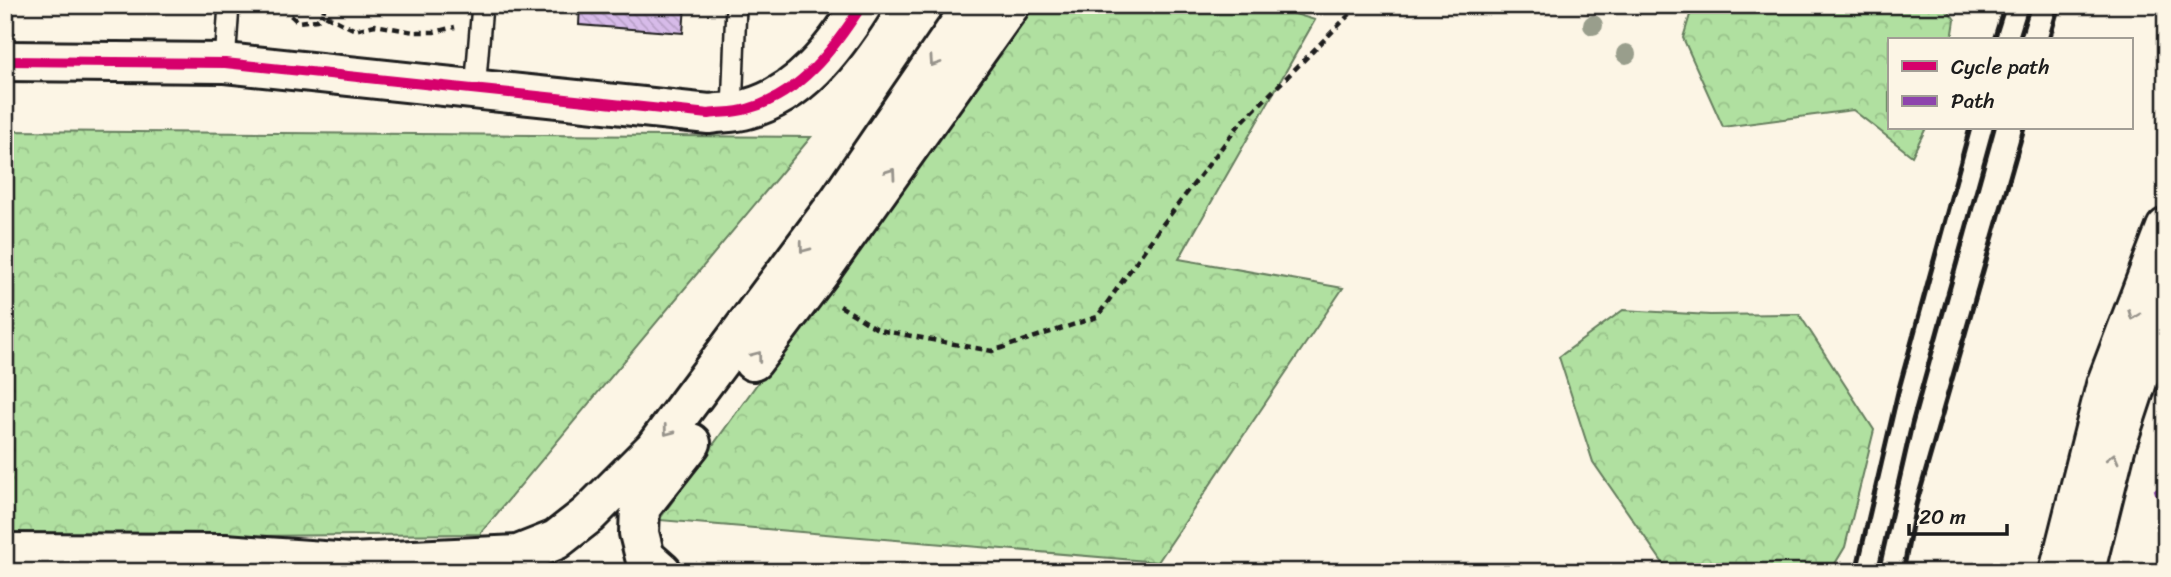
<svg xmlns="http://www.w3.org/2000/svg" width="2171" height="577" font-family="Sriracha,sans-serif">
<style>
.forest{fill:url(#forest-crowns);stroke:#667e5e;stroke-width:2}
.building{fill:url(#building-back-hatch);stroke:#1c1c1c;stroke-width:2}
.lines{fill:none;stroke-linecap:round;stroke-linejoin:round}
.service-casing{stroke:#1c1c1c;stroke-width:24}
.minor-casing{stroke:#1c1c1c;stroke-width:44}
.primary-casing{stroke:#1c1c1c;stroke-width:44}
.trunk-casing{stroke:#1c1c1c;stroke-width:44}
.path{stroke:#1c1c1c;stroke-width:4.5;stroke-dasharray:7 5;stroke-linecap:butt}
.service{stroke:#fcf5e5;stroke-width:19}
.minor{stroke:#fcf5e5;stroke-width:38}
.primary{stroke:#fcf5e5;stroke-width:38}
.trunk{stroke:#fcf5e5;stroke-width:38}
.rail{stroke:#1c1c1c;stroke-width:5}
.quiet{stroke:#8e44ad;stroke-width:9;stroke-dasharray:18 9;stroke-linecap:butt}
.cycleway-casing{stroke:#fcf5e5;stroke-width:15}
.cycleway{stroke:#d6006c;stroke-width:10}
.tree{fill:#999e8c}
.oneway{stroke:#97938b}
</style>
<defs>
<pattern id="forest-crowns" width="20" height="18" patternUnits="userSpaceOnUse" patternTransform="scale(1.75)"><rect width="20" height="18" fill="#b0e0a0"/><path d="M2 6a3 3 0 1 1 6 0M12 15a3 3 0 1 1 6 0" fill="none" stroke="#97c089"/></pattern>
<pattern id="building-back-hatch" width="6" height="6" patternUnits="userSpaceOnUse" patternTransform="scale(1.75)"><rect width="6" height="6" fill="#d7bbe9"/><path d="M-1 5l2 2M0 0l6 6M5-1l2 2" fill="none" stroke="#b8a0c7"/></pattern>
</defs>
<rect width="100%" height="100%" fill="#fcf5e5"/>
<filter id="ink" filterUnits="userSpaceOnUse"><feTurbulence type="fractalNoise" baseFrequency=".0143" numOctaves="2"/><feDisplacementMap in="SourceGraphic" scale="14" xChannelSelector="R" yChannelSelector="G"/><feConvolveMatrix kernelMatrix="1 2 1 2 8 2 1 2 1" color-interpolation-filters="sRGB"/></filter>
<g filter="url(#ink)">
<path class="forest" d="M 1030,5 L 1265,5 L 1315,20 L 1179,259 L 1343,288 L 1158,562 L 659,520 Z
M 1693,5 L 1945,5 L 1955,20 L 1952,40 L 1889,40 L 1889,128 L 1926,128 L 1912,156 L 1853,110 L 1723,127 L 1683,38 Z
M 5,131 L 811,137 L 480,534 L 5,538 Z
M 1623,310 L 1710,315 L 1799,314 L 1874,430 L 1845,547 L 1830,572 L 1669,572 L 1593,462 L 1559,357 Z"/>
<path class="building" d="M 580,5 L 685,5 L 683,33 L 579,25 Z"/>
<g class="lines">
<defs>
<path id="service" d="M 225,63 L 229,5
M 475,91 L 482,5
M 732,111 L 736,5"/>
<path id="minor" d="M 5,61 L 225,63 L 709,114 C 721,112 735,113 747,109 C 800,95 834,49 862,5"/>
<path id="primary" d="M 753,361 L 820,272 L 1010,5
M 5,553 L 225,554 L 351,563 L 518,555 L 556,540 L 588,515 L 654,449 L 839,201 L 973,5
M 662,572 L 645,557 L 639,533 L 640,508 L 691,443"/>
<path id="trunk" d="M 351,563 L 388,572
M 2085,570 L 2116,445 L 2161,309
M 2059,572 L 2106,385 L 2166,228"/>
</defs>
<use href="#service" class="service-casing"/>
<use href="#minor" class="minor-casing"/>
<use href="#primary" class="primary-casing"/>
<use href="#trunk" class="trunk-casing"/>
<path class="path" d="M 286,5 L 287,12 L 298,22 L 317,20 L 323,14
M 325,5 L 323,14 L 355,30 L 375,25 L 414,32 L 434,32 L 455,27
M 570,5 L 579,15
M 840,306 L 879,330 L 992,351 L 1097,317 L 1160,228 L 1239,125 L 1359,5"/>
<use href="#service" class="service"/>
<use href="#minor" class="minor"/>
<use href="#primary" class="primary"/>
<use href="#trunk" class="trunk"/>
<path class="rail" d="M 1994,40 L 2005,5
M 2019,40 L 2030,5
M 2049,40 L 2059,5
M 1856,572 L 1898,392 L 1970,128
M 1878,572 L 1912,424 L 1994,128
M 1903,572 L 1916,505 L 2024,128"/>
<path class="quiet" d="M 2158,488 L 2166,512"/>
<defs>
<path id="cycleway" d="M 5,61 L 225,63 L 709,114 C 721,112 735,113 747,109 C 800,95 834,49 862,5"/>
</defs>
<use href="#cycleway" class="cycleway-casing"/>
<use href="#cycleway" class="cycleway"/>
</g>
<g class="tree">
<circle cx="1593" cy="25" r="10"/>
<circle cx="1626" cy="54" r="10"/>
</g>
<defs><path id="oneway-chevron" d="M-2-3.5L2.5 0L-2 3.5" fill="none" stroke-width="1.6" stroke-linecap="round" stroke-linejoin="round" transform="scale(1.75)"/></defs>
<g class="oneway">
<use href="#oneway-chevron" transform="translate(934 62) rotate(124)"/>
<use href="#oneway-chevron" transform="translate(891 173) rotate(-55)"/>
<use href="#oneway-chevron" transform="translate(804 248) rotate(127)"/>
<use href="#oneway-chevron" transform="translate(2133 315) rotate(111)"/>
<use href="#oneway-chevron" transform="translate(757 356) rotate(-53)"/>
<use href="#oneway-chevron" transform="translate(668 431) rotate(127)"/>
<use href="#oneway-chevron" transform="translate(2113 458) rotate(-76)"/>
</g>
</g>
<rect width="2171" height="577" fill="none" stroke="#fcf5e5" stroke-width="28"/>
<rect x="14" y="14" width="2143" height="549" fill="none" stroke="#1c1c1c" stroke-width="2.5" filter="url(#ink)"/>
<rect x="1888" y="38" width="245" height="91" fill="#fcf5e5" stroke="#a29e95" stroke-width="2"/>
<rect x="1902" y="61" width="35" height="10" fill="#d6006c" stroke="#a29e95" stroke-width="2"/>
<text x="1951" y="74" font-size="21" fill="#1c1c1c">Cycle path</text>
<rect x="1902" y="96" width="35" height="10" fill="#8e44ad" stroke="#a29e95" stroke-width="2"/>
<text x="1951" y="108" font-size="21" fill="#1c1c1c">Path</text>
<path d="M1909 524v10h98v-10" fill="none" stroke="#1c1c1c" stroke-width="3.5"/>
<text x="1919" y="524" font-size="21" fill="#1c1c1c" stroke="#fcf5e5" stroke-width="5" paint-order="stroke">20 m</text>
</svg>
